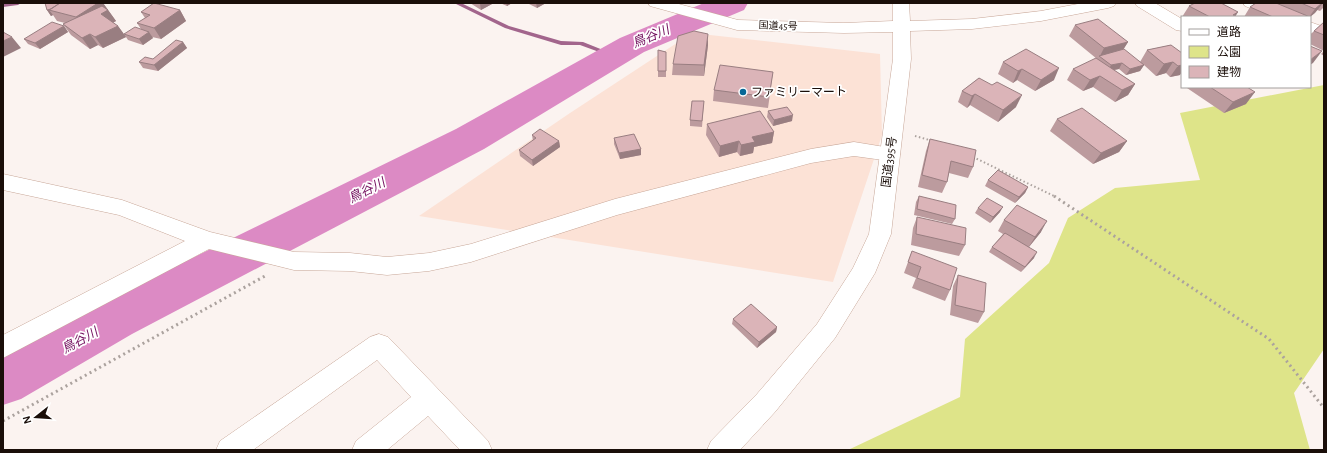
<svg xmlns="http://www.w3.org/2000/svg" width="1327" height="453" font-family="'Alegreya Sans','Noto Sans JP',sans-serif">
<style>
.built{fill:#fce2d6}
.green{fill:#dee489}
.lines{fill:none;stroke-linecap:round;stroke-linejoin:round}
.stream{fill:#a2658c;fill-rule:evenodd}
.river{fill:#dc8ac4;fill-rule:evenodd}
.minor-casing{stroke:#c8a798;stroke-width:1}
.highway-casing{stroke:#c8a798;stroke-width:1}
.path-far1{stroke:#aba29e;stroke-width:2;stroke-dasharray:1.5 2.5;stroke-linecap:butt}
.path{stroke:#aba29e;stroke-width:3;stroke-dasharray:2 3.5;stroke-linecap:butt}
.minor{fill:#fff;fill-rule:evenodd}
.highway{fill:#fff;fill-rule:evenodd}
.wall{fill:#bc9b9e}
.shaded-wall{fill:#997e81}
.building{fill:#dbb4b8;stroke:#997e81}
.poi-dot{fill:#066897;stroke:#fff;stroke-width:1.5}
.labels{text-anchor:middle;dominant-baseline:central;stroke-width:3.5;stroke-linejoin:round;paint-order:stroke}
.far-street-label{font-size:10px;fill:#1a0e09;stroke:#fff}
.poi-label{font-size:12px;fill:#1a0e09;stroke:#fff;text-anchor:start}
.street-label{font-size:12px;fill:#1a0e09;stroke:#fff}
.water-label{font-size:13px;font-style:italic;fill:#720e5d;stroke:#fff}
</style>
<rect width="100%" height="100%" fill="#fbf3f0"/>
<path class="built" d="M 692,33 L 880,54 L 882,135 L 833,282 L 419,216 L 570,113 Z"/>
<path class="green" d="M 1324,85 L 1324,349 L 1294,393 L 1310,450 L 848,450 L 960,397 L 965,339 L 1049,263 L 1068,218 L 1115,188 L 1200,180 L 1180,113 Z"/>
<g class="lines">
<path class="stream" d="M 3,3 L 21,3 L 18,5 L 3,7 Z
M 454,3 L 461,3 L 509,26 L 561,41 L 583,42 L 618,56 L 615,58 L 613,57 L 580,45 L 561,45 L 505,28 Z"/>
<path class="river" d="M 704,3 L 748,3 L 744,10 L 644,52 L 484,149 L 132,334 L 21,399 L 3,405 L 3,356 L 98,304 L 456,129 L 620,38 Z"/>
<defs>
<path id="minor" d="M 1135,3 L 1155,3 L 1182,19 L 1182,31 L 1176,30 L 1137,6 Z
M 1243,3 L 1265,3 L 1291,13 L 1293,17 L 1271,17 L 1245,6 Z
M 1310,22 L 1324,27 L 1324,38 L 1310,33 Z
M 854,142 L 897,149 L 900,154 L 897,159 L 890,161 L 854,156 L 811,163 L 617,215 L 471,262 L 429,271 L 387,275 L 350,271 L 294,270 L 209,249 L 3,358 L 3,335 L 185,241 L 119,215 L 3,190 L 3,174 L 122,200 L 210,232 L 294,252 L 350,253 L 387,257 L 429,253 L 471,244 L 615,199 L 811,149 Z
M 379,334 L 388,337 L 488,441 L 492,450 L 460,450 L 428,416 L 387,450 L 352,450 L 356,441 L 411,397 L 377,360 L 253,450 L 216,450 L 220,441 L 370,337 Z"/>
<path id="highway" d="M 648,3 L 675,3 L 738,20 L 844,23 L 893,21 L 893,3 L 909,3 L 910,21 L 972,19 L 1041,11 L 1083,3 L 1116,3 L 1114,6 L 1108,8 L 1041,21 L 972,29 L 910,31 L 911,59 L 891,234 L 875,273 L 835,338 L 775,412 L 740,450 L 707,450 L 711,441 L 757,394 L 817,324 L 853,268 L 869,234 L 893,59 L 893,32 L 844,33 L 737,30 L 650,6 Z"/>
</defs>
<use href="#minor" class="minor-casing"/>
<use href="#highway" class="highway-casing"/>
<path class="path-far1" d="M 915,136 L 933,141
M 973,157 L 1056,197"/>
<path class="path" d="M 1054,196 L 1269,339 L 1324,408
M 3,421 L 265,276"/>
<use href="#minor" class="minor"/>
<use href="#highway" class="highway"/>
</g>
<path class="wall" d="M 45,3 L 103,3 L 116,21 L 113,23 L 118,26 L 126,37 L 103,48 L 98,45 L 90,49 L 71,35 L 63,24 L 65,23 L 57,21 L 53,15 L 51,16 L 47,10 Z
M 470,3 L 492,3 L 492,4 L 481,10 Z
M 500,3 L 512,3 L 507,6 Z
M 527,3 L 546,3 L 537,8 Z
M 1256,3 L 1324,3 L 1324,7 L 1320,11 L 1317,10 L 1310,17 L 1244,17 L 1250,7 Z
M 1189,6 L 1238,12 L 1235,16 L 1237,17 L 1182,17 Z
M 180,10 L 186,21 L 161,39 L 152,37 L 153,38 L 143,45 L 128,40 L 124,34 L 141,29 L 137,23 L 145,18 L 141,12 Z
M 1324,22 L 1324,56 L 1321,54 L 1324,51 L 1310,44 L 1310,35 L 1314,31 Z
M 1075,25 L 1128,42 L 1123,50 L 1140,62 L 1147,50 L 1171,45 L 1180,75 L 1170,77 L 1166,73 L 1156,76 L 1144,65 L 1140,71 L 1126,75 L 1119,69 L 1114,70 L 1135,84 L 1128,95 L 1115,102 L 1093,87 L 1083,91 L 1067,80 L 1073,69 L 1097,59 L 1069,36 Z
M 64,26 L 68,32 L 40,49 L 28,44 L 24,39 Z
M 183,42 L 187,48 L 158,71 L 143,68 L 139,62 L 153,59 Z
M 708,45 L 704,76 L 672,75 L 673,64 Z
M 658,50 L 666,52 L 666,77 L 658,77 Z
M 1003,62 L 1054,80 L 1035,91 L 1017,80 L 1013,83 L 998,74 Z
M 773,72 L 768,108 L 713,101 L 714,90 Z
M 979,78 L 1016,107 L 998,122 L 970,105 L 967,108 L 958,102 L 962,91 Z
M 1187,87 L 1247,87 L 1246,104 L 1224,113 L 1187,88 Z
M 704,101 L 702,127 L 690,126 L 690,120 Z
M 768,111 L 792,121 L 773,126 L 767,117 Z
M 1057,119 L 1127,141 L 1119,152 L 1093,164 L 1050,131 Z
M 707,124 L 774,132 L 772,143 L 754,147 L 753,153 L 740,156 L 737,152 L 719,157 L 706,135 Z
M 532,135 L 559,141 L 560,147 L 533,166 L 520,156 L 519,150 L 533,141 Z
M 614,138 L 641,149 L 641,155 L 620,159 L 614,144 Z
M 930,139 L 973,167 L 968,178 L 949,173 L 947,182 L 942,193 L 918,187 L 926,151 Z
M 988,180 L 1028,187 L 1025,193 L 1015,203 L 985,186 Z
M 919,196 L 955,219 L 952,224 L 914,215 L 916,202 Z
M 978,208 L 1000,212 L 990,223 L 975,213 Z
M 917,217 L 965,245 L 959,256 L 911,245 L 913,228 Z
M 1004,220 L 1041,232 L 1029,247 L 1034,258 L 1021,272 L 989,252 L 992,247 L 1003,234 L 998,231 Z
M 912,251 L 950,290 L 945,301 L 912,288 L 916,278 L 904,273 Z
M 958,275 L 984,312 L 978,323 L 950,315 L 953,286 Z
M 733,319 L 777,327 L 776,332 L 757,348 L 732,324 Z"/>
<path class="shaded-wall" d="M 98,3 L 103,3 L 116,21 L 108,25 L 84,29 L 76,17 Z
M 481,3 L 492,3 L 492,4 L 481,10 L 480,4 Z
M 506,3 L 512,3 L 507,6 Z
M 536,3 L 546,3 L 537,8 Z
M 1322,3 L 1323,3 L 1315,13 L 1310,17 L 1309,17 L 1315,9 Z
M 67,4 L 49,10 L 53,15 L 51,16 L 47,10 Z
M 180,10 L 186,21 L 161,39 L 154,28 Z
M 1238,12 L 1235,17 L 1233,15 Z
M 64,26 L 68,32 L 40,49 L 35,43 Z
M 118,26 L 126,37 L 103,48 L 95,37 Z
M 149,32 L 153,38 L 143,45 L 139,39 Z
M 90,34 L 98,45 L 90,49 L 82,38 Z
M 708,34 L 708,45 L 704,76 L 704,65 Z
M 12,37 L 21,48 L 3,57 L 3,41 Z
M 183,42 L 187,48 L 158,71 L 154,65 Z
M 1128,42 L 1121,53 L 1100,56 L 1104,48 Z
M 1322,51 L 1313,63 L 1310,65 L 1310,60 Z
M 1182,60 L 1182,72 L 1180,75 L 1170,77 Z
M 1173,62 L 1166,73 L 1156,76 L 1164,64 Z
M 1122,63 L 1119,69 L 1108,71 L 1111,65 Z
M 1144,65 L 1140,71 L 1126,75 L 1130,69 Z
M 1059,68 L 1054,80 L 1035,91 L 1041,80 Z
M 1022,69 L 1017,80 L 1013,83 L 1018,71 Z
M 1100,76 L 1093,87 L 1083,91 L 1090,80 Z
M 1135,84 L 1128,95 L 1115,102 L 1122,90 Z
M 1255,92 L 1246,104 L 1224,113 L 1233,102 Z
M 975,94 L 970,105 L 967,108 L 972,96 Z
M 1022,95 L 1016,107 L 998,122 L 1003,110 Z
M 793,115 L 792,121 L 773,126 L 774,120 Z
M 774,132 L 772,143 L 754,147 L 753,153 L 740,156 L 741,145 L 752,137 Z
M 559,141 L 560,147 L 533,166 L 532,160 Z
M 739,141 L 737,152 L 719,157 L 720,146 Z
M 1127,141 L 1119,152 L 1093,164 L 1101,153 Z
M 641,149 L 641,155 L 620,159 L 619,153 Z
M 1028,187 L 1025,193 L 1015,203 L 1019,197 Z
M 1003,207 L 1000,212 L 990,223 L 993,217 Z
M 1047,221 L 1041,232 L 1028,248 L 1035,237 Z
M 1037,252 L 1034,258 L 1021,272 Z
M 777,327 L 776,332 L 757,348 L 759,342 Z"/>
<path class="building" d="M 45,3 L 60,3 L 51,9 L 47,10 Z
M 60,3 L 98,3 L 76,17 L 49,10 Z
M 154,3 L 180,10 L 154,28 L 137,23 L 150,15 L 141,12 Z
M 1195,3 L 1221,3 L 1238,12 L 1233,15 L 1237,17 L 1210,17 L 1189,6 Z
M 1256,3 L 1276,3 L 1310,17 L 1273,17 L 1250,7 Z
M 1301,3 L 1322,3 L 1315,9 Z
M 102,6 L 108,10 L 101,14 L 118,26 L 95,37 L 90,34 L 82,38 L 63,24 Z
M 1098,19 L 1128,42 L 1104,48 L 1075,25 Z
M 52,22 L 64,26 L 35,43 L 24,39 Z
M 1324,22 L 1324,35 L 1314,31 Z
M 135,27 L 149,32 L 139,39 L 124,34 Z
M 694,31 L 708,34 L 704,65 L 673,64 L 678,36 Z
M 3,32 L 12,37 L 3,41 Z
M 176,40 L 183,42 L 154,65 L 139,62 L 145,57 L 153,59 Z
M 1171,45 L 1182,53 L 1182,65 L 1178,66 L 1173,62 L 1164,64 L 1147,50 Z
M 1310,46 L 1322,51 L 1310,60 Z
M 1026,49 L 1059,68 L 1041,80 L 1022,69 L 1018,71 L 1003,62 Z
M 1124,49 L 1144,65 L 1130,69 L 1122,63 L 1111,65 L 1099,56 Z
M 658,50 L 666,52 L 666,71 L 658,71 Z
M 1096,58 L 1135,84 L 1122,90 L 1100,76 L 1090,80 L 1073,69 Z
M 720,65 L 773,72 L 769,97 L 714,90 Z
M 979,78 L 992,85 L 997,82 L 1022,95 L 1003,110 L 975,94 L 972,96 L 962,91 Z
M 1210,87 L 1247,87 L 1255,92 L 1233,102 Z
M 692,101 L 704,101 L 702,121 L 690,120 Z
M 787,107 L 793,115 L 774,120 L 768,111 Z
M 1082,108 L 1127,141 L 1101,153 L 1057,119 Z
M 760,111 L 774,132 L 752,137 L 755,142 L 741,145 L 739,141 L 720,146 L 707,124 Z
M 540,129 L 559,141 L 532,160 L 519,150 L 536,138 L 532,135 Z
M 634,134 L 641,149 L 619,153 L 614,138 Z
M 930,139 L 976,150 L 973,167 L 951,161 L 947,182 L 922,175 Z
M 998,170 L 1028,187 L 1019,197 L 988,180 Z
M 919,196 L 956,205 L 955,219 L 917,209 Z
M 987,198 L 1003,207 L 993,217 L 978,208 Z
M 1017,205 L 1047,221 L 1035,237 L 1004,220 Z
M 917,217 L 966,228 L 965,245 L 916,234 Z
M 1005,233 L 1037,252 L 1025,267 L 992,247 Z
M 912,251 L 957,268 L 950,290 L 917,278 L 921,267 L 908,262 Z
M 958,275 L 986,283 L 984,312 L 955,305 Z
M 751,304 L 777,327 L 759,342 L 733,319 Z"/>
<circle class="poi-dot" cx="743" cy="92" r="4"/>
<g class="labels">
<g class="far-street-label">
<text transform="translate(778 26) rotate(2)">国道45号</text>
</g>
<g class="poi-label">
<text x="751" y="92">ファミリーマート</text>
</g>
<g class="street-label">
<text transform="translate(889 162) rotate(-83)">国道395号</text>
</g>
<g class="water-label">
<text transform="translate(651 37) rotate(-23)">鳥谷川</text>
<text transform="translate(367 191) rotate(-27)">鳥谷川</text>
<text transform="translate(80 341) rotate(-29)">鳥谷川</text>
</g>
</g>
<rect width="1327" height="453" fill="none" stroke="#1a0e09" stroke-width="8"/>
<rect x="1181" y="16" width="130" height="72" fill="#ffffff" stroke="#a39f9d"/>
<rect x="1189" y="29" width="20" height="6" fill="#ffffff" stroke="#a39f9d"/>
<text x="1217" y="36" font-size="12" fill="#1a0e09">道路</text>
<rect x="1189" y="46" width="20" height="12" fill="#dee489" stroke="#a39f9d"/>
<text x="1217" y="56" font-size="12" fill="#1a0e09">公園</text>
<rect x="1189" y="66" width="20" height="12" fill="#dbb4b8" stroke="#a39f9d"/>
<text x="1217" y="76" font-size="12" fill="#1a0e09">建物</text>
<g transform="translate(36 417) rotate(253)" stroke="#ffffff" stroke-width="3" paint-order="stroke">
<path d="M0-3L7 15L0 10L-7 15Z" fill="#1a0e09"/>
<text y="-6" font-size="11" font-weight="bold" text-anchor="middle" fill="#1a0e09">N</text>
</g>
</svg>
